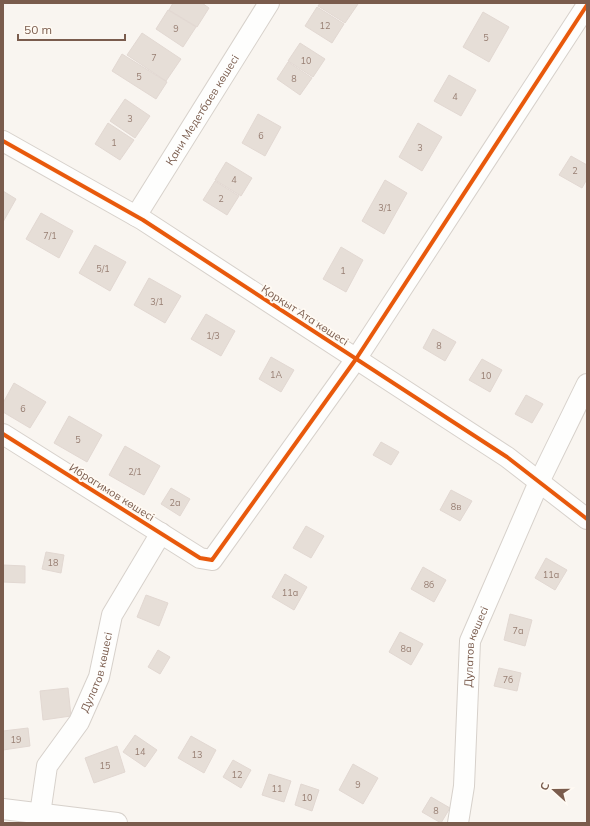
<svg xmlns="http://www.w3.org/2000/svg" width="590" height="826" font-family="Mulish,sans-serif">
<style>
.building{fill:#e6ded7;stroke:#e2d8d2}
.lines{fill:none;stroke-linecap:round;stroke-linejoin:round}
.minor-casing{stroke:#d7d1cb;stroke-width:22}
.minor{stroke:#fefefd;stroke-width:20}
.cycleway-casing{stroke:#fffaf3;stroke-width:6}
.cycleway{stroke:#e8590c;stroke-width:4}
.labels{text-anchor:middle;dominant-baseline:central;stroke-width:3.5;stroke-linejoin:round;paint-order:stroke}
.number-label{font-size:9px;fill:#977e72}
.street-label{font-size:11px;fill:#7a5c4d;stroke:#fffaf3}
</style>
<rect width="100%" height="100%" fill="#f9f5f0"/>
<path class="building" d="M 173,3 L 202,3 L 209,8 L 197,27 L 169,10 Z
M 320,3 L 356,3 L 358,4 L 345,23 L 318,6 Z
M 317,7 L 344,24 L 332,43 L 305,26 Z
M 168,10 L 196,27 L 183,47 L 156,29 Z
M 483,12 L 509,27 L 489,62 L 463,47 Z
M 142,33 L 181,59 L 166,81 L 127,55 Z
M 300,43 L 325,59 L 313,77 L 288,61 Z
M 122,54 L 167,82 L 156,99 L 112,71 Z
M 288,62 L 312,78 L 300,95 L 277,79 Z
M 449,75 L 476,90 L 461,116 L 434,101 Z
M 125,99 L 150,116 L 135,138 L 110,121 Z
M 258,114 L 281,127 L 265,156 L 242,143 Z
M 108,123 L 134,140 L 120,160 L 95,144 Z
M 418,123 L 442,137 L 422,171 L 399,157 Z
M 571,156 L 587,165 L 587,179 L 582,188 L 559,175 Z
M 226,162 L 252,178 L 241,196 L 215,180 Z
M 385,180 L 407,193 L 384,234 L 362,221 Z
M 215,181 L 239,196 L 227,215 L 203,200 Z
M 3,191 L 16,199 L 3,222 Z
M 41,213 L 73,231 L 59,258 L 26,239 Z
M 95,245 L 126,262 L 110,291 L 79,273 Z
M 341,247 L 363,260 L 346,292 L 323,279 Z
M 149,278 L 181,296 L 165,323 L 134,305 Z
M 206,314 L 235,331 L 221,356 L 191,339 Z
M 433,329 L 456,342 L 445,361 L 423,348 Z
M 271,357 L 294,370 L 281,392 L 259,379 Z
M 482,359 L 502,370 L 490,392 L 469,380 Z
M 14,383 L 46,402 L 30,428 L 3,412 L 3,403 Z
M 526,395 L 543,404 L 532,423 L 515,414 Z
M 69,416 L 102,435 L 87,462 L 54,443 Z
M 381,442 L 399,452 L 391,465 L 373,455 Z
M 125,446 L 160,466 L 144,495 L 109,475 Z
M 171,488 L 190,499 L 180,516 L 161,504 Z
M 451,490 L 472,501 L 460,521 L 440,510 Z
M 306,526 L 324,536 L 311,558 L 293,548 Z
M 46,552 L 64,555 L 61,573 L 42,569 Z
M 546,558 L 567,570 L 555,590 L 535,578 Z
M 3,565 L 25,566 L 25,583 L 3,582 Z
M 423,567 L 446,580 L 434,602 L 411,589 Z
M 285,574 L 307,587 L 294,610 L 272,597 Z
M 146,595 L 168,603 L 159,626 L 137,617 Z
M 510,614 L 532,620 L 525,646 L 504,640 Z
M 400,632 L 423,644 L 411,665 L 389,652 Z
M 158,650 L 170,657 L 160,674 L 148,667 Z
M 499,668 L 521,673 L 517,691 L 494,686 Z
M 68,688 L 71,716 L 43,720 L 40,691 Z
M 28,728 L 30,746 L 3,750 L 3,731 Z
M 135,735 L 157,750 L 145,767 L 123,752 Z
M 191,736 L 216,750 L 204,773 L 178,758 Z
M 117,746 L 125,772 L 94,783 L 85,758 Z
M 233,760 L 251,770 L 241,788 L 223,777 Z
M 353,764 L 378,778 L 363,804 L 339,790 Z
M 269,774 L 291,781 L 284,802 L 262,795 Z
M 301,784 L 319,790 L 312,811 L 295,805 Z
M 431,797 L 450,808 L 441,823 L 422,812 Z"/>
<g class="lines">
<defs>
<g id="minor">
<path d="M 3,141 L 143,220 L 507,457 L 587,519"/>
<path id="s1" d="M 136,216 L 269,3"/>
<path d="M 3,434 L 200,558 L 212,560 L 356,359 L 587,5"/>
<path d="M 3,809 L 117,823"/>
<path id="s2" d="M 40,814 L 47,766 L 79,722 L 99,677 L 112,615 L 161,533"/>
<path id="s3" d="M 458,823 L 464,786 L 470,641 L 539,482 L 587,384"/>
</g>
</defs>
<use href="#minor" class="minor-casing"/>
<use href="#minor" class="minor"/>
<defs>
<path id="cycleway" d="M 3,141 L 143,220 L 507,457 L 587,519
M 3,434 L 200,558 L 212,560 L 356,359 L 587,5"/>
</defs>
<use href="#cycleway" class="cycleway-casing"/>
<use href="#cycleway" class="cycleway"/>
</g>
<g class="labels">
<g class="number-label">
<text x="325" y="25">12</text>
<text x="176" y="28">9</text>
<text x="486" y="37">5</text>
<text x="154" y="57">7</text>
<text x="306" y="60">10</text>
<text x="139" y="76">5</text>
<text x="294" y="78">8</text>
<text x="455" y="96">4</text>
<text x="130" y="118">3</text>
<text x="261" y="135">6</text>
<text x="114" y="142">1</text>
<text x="420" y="147">3</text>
<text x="575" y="170">2</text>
<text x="234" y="179">4</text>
<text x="221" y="198">2</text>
<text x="385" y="207">3/1</text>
<text x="50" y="235">7/1</text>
<text x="103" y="268">5/1</text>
<text x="343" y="270">1</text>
<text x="157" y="301">3/1</text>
<text x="213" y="335">1/3</text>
<text x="439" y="345">8</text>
<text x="276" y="374">1А</text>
<text x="486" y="375">10</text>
<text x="23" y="408">6</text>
<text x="78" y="439">5</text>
<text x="135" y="471">2/1</text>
<text x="175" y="502">2а</text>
<text x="456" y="506">8в</text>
<text x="53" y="562">18</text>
<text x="551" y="574">11а</text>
<text x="429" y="584">8б</text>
<text x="290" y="592">11а</text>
<text x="518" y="630">7а</text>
<text x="406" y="648">8а</text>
<text x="508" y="679">7б</text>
<text x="16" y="739">19</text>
<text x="140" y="751">14</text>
<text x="197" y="754">13</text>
<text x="105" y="765">15</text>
<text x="237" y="774">12</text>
<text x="358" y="784">9</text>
<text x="277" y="788">11</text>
<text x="307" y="797">10</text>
<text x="436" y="810">8</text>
</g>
<g class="street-label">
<text stroke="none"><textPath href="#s1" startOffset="125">Қани Медетбаев көшесі</textPath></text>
<text transform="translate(305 315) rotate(33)">Қорқыт Ата көшесі</text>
<text transform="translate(112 492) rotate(32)">Ибрагимов көшесі</text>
<text stroke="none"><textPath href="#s3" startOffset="178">Дулатов көшесі</textPath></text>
<text stroke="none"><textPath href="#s2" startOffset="156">Дулатов көшесі</textPath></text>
</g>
</g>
<rect width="590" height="826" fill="none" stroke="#7a5c4d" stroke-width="8"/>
<g transform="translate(554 790) rotate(291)" stroke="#fffaf3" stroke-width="3" paint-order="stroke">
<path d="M0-3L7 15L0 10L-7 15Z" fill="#7a5c4d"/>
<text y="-6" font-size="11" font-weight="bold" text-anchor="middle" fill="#7a5c4d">С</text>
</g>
<path d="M18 34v6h107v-6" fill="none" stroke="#7a5c4d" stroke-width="2"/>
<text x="24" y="34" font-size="12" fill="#7a5c4d" stroke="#fffaf3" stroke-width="3" paint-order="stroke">50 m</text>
</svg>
